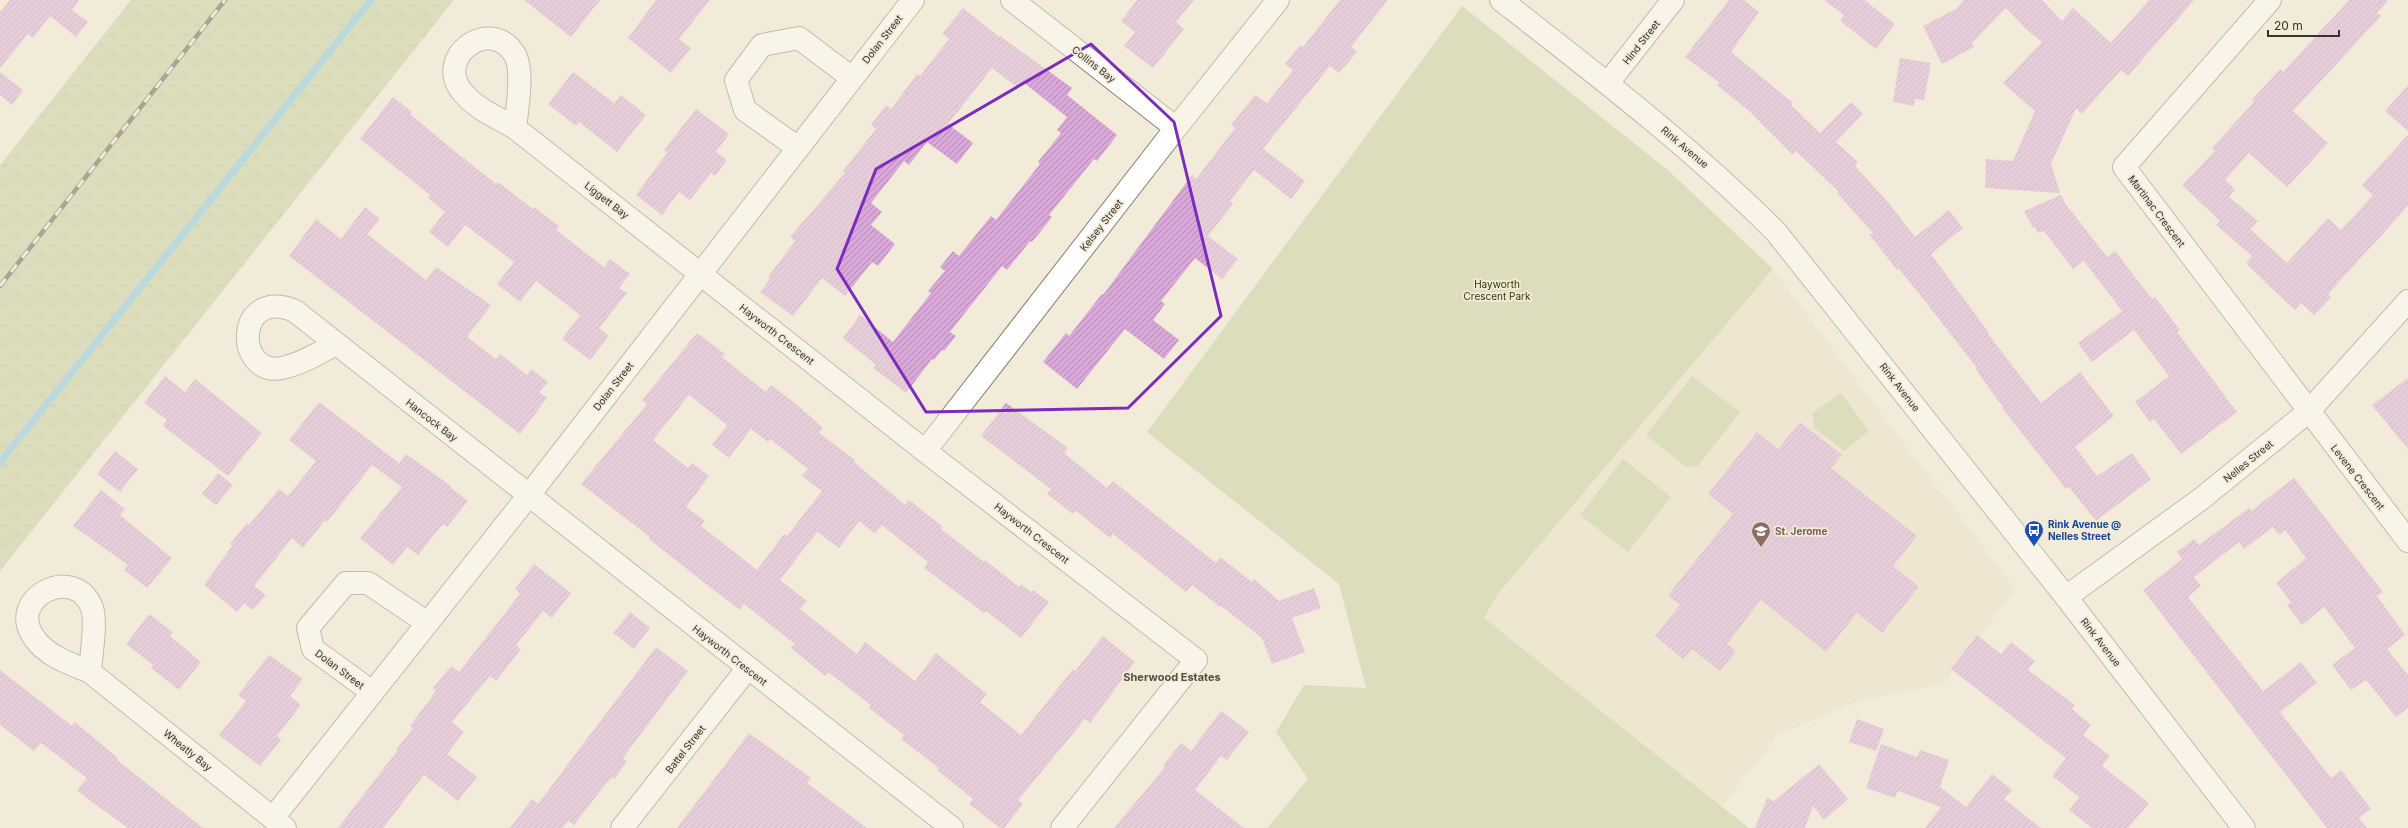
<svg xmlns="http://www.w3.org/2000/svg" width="2408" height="828" font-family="Inter,sans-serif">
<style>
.built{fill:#eae1c7}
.grass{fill:url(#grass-tufts)}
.green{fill:#c0cd9b}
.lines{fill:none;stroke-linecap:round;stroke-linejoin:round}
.stream{stroke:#78c0e3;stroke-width:7}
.building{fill:url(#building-hatch);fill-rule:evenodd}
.street-casing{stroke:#878170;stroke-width:24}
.secondary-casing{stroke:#878170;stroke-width:24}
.street{stroke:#fff;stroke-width:22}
.secondary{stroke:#fff;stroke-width:22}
.rail-casing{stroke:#524e45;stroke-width:4.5}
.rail{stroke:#f2ebd9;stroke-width:3;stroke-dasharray:9;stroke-linecap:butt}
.marked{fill:none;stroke:#7b2cbf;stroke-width:3;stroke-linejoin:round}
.labels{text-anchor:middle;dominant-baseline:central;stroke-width:3.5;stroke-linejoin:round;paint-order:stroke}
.street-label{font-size:10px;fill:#36332c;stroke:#f2ebd9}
.park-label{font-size:10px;fill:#2f3806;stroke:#f2ebd9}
.transit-label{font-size:10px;font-weight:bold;fill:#164399;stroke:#f2ebd9;text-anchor:start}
.education-label{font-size:10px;font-weight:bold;fill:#785e54;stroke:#f2ebd9;text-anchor:start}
.neighbourhood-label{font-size:11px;font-weight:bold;fill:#544e3e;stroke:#f2ebd9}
</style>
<defs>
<pattern id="grass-tufts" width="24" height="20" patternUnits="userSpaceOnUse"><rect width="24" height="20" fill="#c0cd9b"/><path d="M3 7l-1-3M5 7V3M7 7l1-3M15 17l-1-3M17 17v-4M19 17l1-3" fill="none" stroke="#a6b086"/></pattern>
<pattern id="building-hatch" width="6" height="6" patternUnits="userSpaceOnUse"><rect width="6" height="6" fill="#daa7d9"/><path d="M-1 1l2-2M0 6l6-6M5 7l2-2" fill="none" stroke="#b289b0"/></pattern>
</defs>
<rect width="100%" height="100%" fill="#f2ebd9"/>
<path class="built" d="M 1773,269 L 2015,590 L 1944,684 L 1859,701 L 1779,734 L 1722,806 L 1484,618 L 1498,594 Z"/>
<path class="grass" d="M 131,0 L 454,0 L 0,571 L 0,165 Z"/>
<path class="green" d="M 1462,6 L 1669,171 L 1773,269 L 1498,594 L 1484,618 L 1749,828 L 1267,828 L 1308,779 L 1276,732 L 1304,685 L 1366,688 L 1339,584 L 1147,432 Z
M 1692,376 L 1740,412 L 1698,466 L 1686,467 L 1646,435 Z
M 1841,393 L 1869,431 L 1844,451 L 1814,428 L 1812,413 Z
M 1623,459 L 1671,497 L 1628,552 L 1580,515 Z"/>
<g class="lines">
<path class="stream" d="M 0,462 L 371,0"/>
</g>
<path class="building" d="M 10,0 L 79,0 L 72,10 L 88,22 L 76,37 L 50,16 L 33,38 L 28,34 L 0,68 L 0,12 Z
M 524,0 L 600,0 L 571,37 Z
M 656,0 L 710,0 L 679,39 L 691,48 L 671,73 L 628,38 Z
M 1137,0 L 1194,0 L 1176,22 L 1184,29 L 1153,68 L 1124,46 L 1135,32 L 1121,21 Z
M 1340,0 L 1388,0 L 1351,47 L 1357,52 L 1339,73 L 1330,66 L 1263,149 L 1305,181 L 1291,199 L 1254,170 L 1230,201 L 1233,204 L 1208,236 L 1238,259 L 1222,279 L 1195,258 L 1161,301 L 1165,304 L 1153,320 L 1179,340 L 1164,359 L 1125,329 L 1077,389 L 1043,362 L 1066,333 L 1069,336 L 1102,294 L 1103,295 L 1192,175 L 1196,179 L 1235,128 L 1231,125 L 1255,95 L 1267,103 L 1293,70 L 1285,64 L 1300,45 L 1303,47 Z
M 1729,0 L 1744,0 L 1759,12 L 1731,52 L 1793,103 L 1791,105 L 1820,133 L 1851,102 L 1863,114 L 1836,142 L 1858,162 L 1855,166 L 1887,201 L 1915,237 L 1949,210 L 1963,228 L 1931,254 L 1989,333 L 1988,334 L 2041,403 L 2080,372 L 2114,416 L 2075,447 L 2097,476 L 2132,453 L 2151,479 L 2096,521 L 2069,487 L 2066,489 L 2002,408 L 2003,407 L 1976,370 L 1977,368 L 1921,296 L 1898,268 L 1897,270 L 1870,235 L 1873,233 L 1837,193 L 1839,192 L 1796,151 L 1793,155 L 1749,111 L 1717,85 L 1720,83 L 1685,57 Z
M 1824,0 L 1864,0 L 1895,24 L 1876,49 L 1840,21 L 1844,15 Z
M 1964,0 L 2042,0 L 2062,21 L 2073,8 L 2111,43 L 2149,0 L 2194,0 L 2128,76 L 2121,70 L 2082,114 L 2076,108 L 2051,164 L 2060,193 L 1985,188 L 1986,159 L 2013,161 L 2035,111 L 2003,83 L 2042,42 L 2025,28 L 2006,8 L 1972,43 L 1974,47 L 1942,64 L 1923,26 L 1956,9 Z
M 2349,0 L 2388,0 L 2377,13 L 2381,16 L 2293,111 L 2328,143 L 2287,187 L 2249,153 L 2225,180 L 2235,189 L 2229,197 L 2258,221 L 2250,229 L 2287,263 L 2328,218 L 2341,230 L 2373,195 L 2362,185 L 2408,135 L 2408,206 L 2328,294 L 2331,297 L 2314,315 L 2301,303 L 2295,310 L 2268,285 L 2246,263 L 2252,256 L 2216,225 L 2220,221 L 2182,185 L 2215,151 L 2212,148 L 2254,102 L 2252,100 L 2280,69 L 2283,72 Z
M 963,8 L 999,37 L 1000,36 L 1072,88 L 1067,95 L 1117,135 L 1097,161 L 1094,159 L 1049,215 L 1052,217 L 1032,242 L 1030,241 L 1007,270 L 1002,266 L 950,332 L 956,336 L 944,351 L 942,350 L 934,360 L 932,359 L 906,393 L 873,368 L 876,365 L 843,338 L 860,315 L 893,342 L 931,293 L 928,291 L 945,271 L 940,267 L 953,251 L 959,256 L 991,216 L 996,220 L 1040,164 L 1038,162 L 1061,133 L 1057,130 L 1067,117 L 1023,82 L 1018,88 L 992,68 L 948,124 L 973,143 L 957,164 L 927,142 L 909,165 L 904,161 L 871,203 L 882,212 L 871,225 L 895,244 L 878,266 L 872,262 L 845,296 L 822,278 L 793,316 L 760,292 L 770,279 L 768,277 L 795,241 L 790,237 L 845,173 L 843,171 L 876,129 L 871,125 L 886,105 L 891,109 L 917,74 L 920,76 L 949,39 L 942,34 Z
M 1900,58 L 1931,63 L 1924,100 L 1915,99 L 1914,106 L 1893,102 Z
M 0,72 L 23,90 L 12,105 L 0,95 Z
M 573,72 L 614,103 L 621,95 L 646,115 L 617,152 L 579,122 L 576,126 L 548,104 Z
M 2408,85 L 2408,131 L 2385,111 Z
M 393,97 L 412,112 L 410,114 L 452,149 L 496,184 L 498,182 L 533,209 L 534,207 L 559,226 L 556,230 L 604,267 L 610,259 L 630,274 L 619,288 L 627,293 L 599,328 L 609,336 L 590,360 L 562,339 L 580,315 L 536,281 L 520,302 L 497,284 L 514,262 L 465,225 L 448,247 L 429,232 L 445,212 L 428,198 L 430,195 L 360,139 Z
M 696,109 L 729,134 L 716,152 L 727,160 L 715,176 L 711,173 L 690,200 L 679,192 L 662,215 L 636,195 L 667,153 L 664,150 Z
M 2061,195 L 2065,203 L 2107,257 L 2115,251 L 2152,299 L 2155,297 L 2180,330 L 2177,332 L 2237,412 L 2181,454 L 2154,419 L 2150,422 L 2135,402 L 2169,376 L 2134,330 L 2092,362 L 2078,343 L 2122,311 L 2084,261 L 2073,269 L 2044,231 L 2038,233 L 2035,227 L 2033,228 L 2024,211 Z
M 365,207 L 380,219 L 367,234 L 426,280 L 436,267 L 491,305 L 467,337 L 496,359 L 500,354 L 527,375 L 531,369 L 548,382 L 539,392 L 547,398 L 520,434 L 289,256 L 316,219 L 341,239 Z
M 697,333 L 725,354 L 722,357 L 766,392 L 771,385 L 796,404 L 823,428 L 819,433 L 855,460 L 854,462 L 905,505 L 909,500 L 943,527 L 941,529 L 984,562 L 985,560 L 1019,587 L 1021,584 L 1031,592 L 1033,590 L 1049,602 L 1021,638 L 986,611 L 984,613 L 924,568 L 928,562 L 882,525 L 875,534 L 859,521 L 839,548 L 817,532 L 780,580 L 807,601 L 800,609 L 857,654 L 865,642 L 915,681 L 936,653 L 987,694 L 980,702 L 1021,735 L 1073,669 L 1075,671 L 1103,636 L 1135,662 L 1090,723 L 1085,719 L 1018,800 L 1023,804 L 1004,828 L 1000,828 L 969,804 L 973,799 L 937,770 L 939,768 L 901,739 L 904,735 L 869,708 L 871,705 L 828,672 L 825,676 L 791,648 L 795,644 L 744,604 L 740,610 L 702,581 L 649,539 L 650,537 L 581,484 L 647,404 L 642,400 ZM 689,395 L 727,425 L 712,445 L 729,458 L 751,429 L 768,442 L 770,439 L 808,469 L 802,476 L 822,491 L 787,536 L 784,534 L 757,570 L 701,526 L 705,521 L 686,507 L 709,476 L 692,463 L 688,468 L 653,440 Z
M 165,376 L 185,392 L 195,379 L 262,433 L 228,476 L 163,426 L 167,420 L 144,403 Z
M 2408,378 L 2408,449 L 2372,405 Z
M 319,402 L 399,463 L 406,454 L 451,486 L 450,487 L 468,501 L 447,527 L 443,524 L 418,555 L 407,547 L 393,565 L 360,538 L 402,487 L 372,465 L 327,522 L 325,520 L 303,548 L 292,538 L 254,586 L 266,595 L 253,610 L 244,603 L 237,612 L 204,585 L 232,546 L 230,544 L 247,523 L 249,525 L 279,489 L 288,496 L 316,461 L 289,440 Z
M 1006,403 L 1068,448 L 1064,453 L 1107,488 L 1113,481 L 1216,563 L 1220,557 L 1252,582 L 1254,579 L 1279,601 L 1314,588 L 1321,608 L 1292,618 L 1305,652 L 1272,664 L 1262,638 L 1221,606 L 1220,607 L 1192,585 L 1186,592 L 1113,534 L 1110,538 L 1076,511 L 1073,514 L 1047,494 L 1051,489 L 981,436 Z
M 1800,422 L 1842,455 L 1831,468 L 1917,536 L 1893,566 L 1919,587 L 1882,633 L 1857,613 L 1826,652 L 1761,600 L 1727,644 L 1736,651 L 1720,671 L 1692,649 L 1683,659 L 1655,636 L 1680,605 L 1668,595 L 1733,514 L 1708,494 L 1757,432 L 1778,449 Z
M 115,451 L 138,469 L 120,492 L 97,474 Z
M 218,473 L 233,485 L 216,505 L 202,494 Z
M 2294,478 L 2383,592 L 2377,596 L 2405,635 L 2387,649 L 2408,675 L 2408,708 L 2396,717 L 2366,680 L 2351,690 L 2332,665 L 2355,648 L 2324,607 L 2302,625 L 2287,605 L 2291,602 L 2276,583 L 2306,558 L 2285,530 L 2279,535 L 2273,527 L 2244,549 L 2239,542 L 2194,577 L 2201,586 L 2188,597 L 2263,691 L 2301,662 L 2317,683 L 2280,712 L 2331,778 L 2341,770 L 2371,809 L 2359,818 L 2367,828 L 2327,828 L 2143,590 L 2182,559 L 2177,552 L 2194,539 L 2199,545 L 2249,508 L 2251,511 Z
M 101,490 L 125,509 L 120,515 L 172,558 L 147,588 L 124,570 L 128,565 L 73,526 Z
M 534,564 L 571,593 L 552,618 L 543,611 L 516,645 L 521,649 L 496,681 L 490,676 L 452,722 L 464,732 L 447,754 L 477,777 L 458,801 L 424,775 L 383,828 L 338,828 L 397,751 L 397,748 L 413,728 L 410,726 L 436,691 L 433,688 L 451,666 L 459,672 L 520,594 L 515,589 Z
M 630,612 L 650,628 L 634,649 L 613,633 Z
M 149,614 L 173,632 L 170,636 L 201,662 L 179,690 L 151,668 L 153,665 L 126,644 Z
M 1977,635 L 2001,654 L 2011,642 L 2035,661 L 2028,670 L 2075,705 L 2072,709 L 2091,725 L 2083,735 L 2110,756 L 2102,766 L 2149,803 L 2128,828 L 2092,828 L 2069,810 L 2079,797 L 2052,776 L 2066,758 L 1951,669 Z
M 656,647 L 688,671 L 623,758 L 627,762 L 614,779 L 613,777 L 605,785 L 574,825 L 568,821 L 562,828 L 510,828 L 532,799 L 538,804 Z
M 269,655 L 303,679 L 290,696 L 301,705 L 277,736 L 281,740 L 260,766 L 219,735 L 246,701 L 238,695 Z
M 0,670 L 72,726 L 75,722 L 118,758 L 117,760 L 203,828 L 128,828 L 92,802 L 77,790 L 87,778 L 41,743 L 34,751 L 0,725 Z
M 1221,711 L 1249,732 L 1227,760 L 1221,756 L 1195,790 L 1244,828 L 1114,828 L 1165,767 L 1163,765 L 1181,743 L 1191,751 Z
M 1857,719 L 1884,729 L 1876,751 L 1849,742 Z
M 749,733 L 811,778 L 807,783 L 867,828 L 677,828 Z
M 1881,744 L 1917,757 L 1920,750 L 1949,760 L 1940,787 L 1966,807 L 1992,774 L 2012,790 L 2004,799 L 2041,828 L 1925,828 L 1941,807 L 1898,791 L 1895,798 L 1866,788 Z
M 1819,764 L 1848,799 L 1824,820 L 1813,806 L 1805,828 L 1755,828 L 1767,798 L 1774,801 Z"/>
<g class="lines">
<defs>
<path id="street" d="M 1012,0 L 1176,128
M 2270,0 L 2124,167 L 2408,541
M 1608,83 L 1673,0
M 515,128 C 517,110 524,71 515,55 C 491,14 431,58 464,94 C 477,109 498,118 515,128 L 925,451 L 1196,660 L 1062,828
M 798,148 L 745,110 L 736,80 L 762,45 L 799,38 L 852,78
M 336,344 C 319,353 301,364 282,368 C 234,377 235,286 295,311 L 952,828
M 925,451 L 1176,128 L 1278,0
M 2066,597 L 2201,499 L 2308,412 L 2408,301
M 90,672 C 91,654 97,623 92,608 C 75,562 4,599 35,639 C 47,656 71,664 90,672 L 285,828
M 372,692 L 313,649 L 308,628 L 346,583 L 368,583 L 426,622
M 273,818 L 529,495 L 913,0
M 622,828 L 747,669"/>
<path id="secondary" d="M 1501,0 C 1596,74 1691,147 1776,232 L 2066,597 L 2244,828"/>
</defs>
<use href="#street" class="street-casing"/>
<use href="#secondary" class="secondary-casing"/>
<use href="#street" class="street"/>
<use href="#secondary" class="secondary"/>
<defs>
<path id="rail" d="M 0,286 L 225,0"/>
</defs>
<use href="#rail" class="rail-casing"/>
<use href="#rail" class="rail"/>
</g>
<path d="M0 0H2408V828H0ZM 1091,44 L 1174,122 L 1221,316 L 1128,408 L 926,412 L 837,269 L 876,169 Z" fill="#f2ebd9" fill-opacity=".55" fill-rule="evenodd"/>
<path class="marked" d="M 1091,44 L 1174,122 L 1221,316 L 1128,408 L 926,412 L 837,269 L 876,169 Z"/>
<defs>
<symbol id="bus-pin" viewBox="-11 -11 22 30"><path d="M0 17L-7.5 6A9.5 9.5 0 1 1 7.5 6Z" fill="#1a4fb4" stroke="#f2ebd9"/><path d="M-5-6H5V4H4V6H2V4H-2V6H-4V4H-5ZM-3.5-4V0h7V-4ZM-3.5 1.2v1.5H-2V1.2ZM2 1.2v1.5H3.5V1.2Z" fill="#fff"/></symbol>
<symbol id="school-pin" viewBox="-11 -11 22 30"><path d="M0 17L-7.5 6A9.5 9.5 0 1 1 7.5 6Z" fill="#8d6e63" stroke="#f2ebd9"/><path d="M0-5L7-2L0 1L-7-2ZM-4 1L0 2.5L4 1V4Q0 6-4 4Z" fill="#fff"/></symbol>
</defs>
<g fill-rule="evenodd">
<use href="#bus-pin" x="2023" y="519" width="22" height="30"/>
<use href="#school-pin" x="1750" y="520" width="22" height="30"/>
</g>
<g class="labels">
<g class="street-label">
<text transform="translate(882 39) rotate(-52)">Dolan Street</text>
<text transform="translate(1641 42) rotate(-52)">Hind Street</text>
<text transform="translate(1094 64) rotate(38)">Collins Bay</text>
<text transform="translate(1685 147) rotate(40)">Rink Avenue</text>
<text transform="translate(607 200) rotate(38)">Liggett Bay</text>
<text transform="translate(2157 211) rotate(53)">Martinac Crescent</text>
<text transform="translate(1101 225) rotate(-52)">Kelsey Street</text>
<text transform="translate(777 334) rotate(38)">Hayworth Crescent</text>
<text transform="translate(613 386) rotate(-52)">Dolan Street</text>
<text transform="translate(1900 387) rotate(52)">Rink Avenue</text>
<text transform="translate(432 420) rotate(38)">Hancock Bay</text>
<text transform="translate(2248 461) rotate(-39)">Nelles Street</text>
<text transform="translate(2358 477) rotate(52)">Levene Crescent</text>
<text transform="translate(1032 533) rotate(38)">Hayworth Crescent</text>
<text transform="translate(2101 642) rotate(52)">Rink Avenue</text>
<text transform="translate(730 655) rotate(38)">Hayworth Crescent</text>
<text transform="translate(340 669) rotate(37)">Dolan Street</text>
<text transform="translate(685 749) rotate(-52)">Battel Street</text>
<text transform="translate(188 750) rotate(39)">Wheatly Bay</text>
</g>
<g class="park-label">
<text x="1497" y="284">Hayworth<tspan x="1497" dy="12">Crescent Park</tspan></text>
</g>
<g class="transit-label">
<text x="2048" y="524">Rink Avenue @<tspan x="2048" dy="12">Nelles Street</tspan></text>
</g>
<g class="education-label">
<text x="1775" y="531">St. Jerome</text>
</g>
<g class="neighbourhood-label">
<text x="1172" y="677">Sherwood Estates</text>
</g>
</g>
<path d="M2268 30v6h71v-6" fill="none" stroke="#36332c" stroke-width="2"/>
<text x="2274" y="30" font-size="12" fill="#36332c" stroke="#f2ebd9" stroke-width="3" paint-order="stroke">20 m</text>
</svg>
